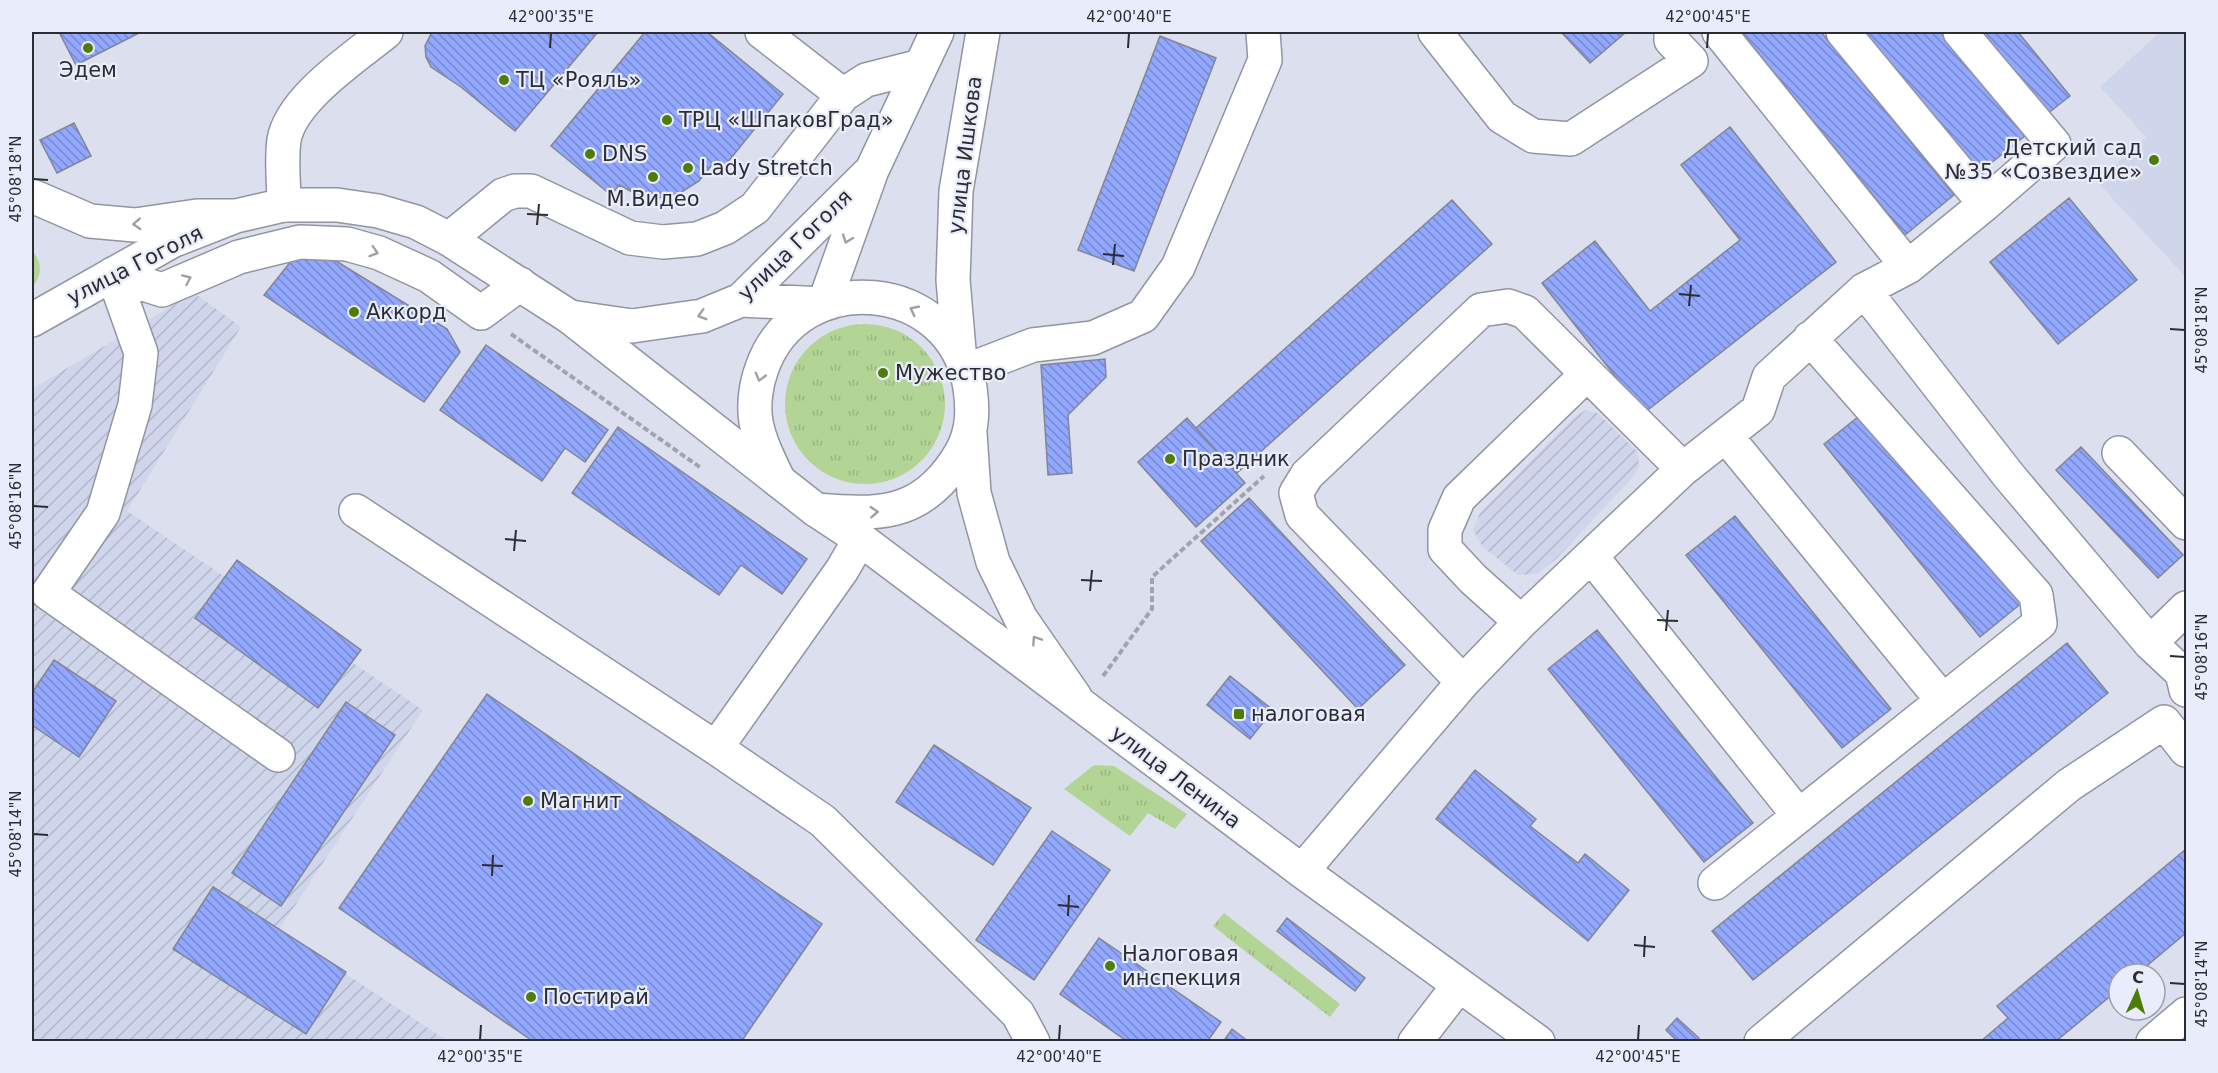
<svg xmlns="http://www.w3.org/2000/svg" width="2218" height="1073" font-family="'DejaVu Sans',sans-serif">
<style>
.built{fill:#cfd5ea}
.industrial{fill:url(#industrial-furrows)}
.grass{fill:url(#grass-tufts)}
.building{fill:url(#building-back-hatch);stroke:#828692;stroke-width:1.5}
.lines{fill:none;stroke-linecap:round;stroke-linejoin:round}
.minor-casing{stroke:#9195a2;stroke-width:36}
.major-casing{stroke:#9195a2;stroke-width:36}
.path{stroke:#a1a4af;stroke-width:4;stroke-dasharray:6 3;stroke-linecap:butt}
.minor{stroke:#fff;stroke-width:33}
.major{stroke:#fff;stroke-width:33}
.oneway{stroke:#a0a0a3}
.ticks{fill:none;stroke:#2c2d33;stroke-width:2}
.poi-dot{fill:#4e7d07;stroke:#e9edfb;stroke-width:2}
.labels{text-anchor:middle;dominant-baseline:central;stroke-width:4.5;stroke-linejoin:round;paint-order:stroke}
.poi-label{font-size:21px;fill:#2c2d33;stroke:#e9edfb;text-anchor:start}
.street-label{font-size:21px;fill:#2c2d33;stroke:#e9edfb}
.neatline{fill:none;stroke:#2c2d33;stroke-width:2}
.ticks-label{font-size:15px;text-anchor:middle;fill:#2c2d33}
</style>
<defs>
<pattern id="industrial-furrows" width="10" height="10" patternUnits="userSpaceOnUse" patternTransform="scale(1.5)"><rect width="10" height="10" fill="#cfd5ea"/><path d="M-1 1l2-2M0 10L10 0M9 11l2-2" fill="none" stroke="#b2b7c9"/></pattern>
<pattern id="grass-tufts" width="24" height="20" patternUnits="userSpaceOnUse" patternTransform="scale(1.5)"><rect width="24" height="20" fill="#b2d495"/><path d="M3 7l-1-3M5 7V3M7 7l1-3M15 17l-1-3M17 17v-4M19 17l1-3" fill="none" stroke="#99b681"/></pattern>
<pattern id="building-back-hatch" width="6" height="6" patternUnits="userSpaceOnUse" patternTransform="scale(1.5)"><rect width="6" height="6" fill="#92a7fe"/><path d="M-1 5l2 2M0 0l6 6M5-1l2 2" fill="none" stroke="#7788ce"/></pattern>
</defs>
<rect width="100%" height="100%" fill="#dce0ee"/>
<path class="built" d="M 2160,32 L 2186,32 L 2186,277 L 2097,182 L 2146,137 L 2100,87 Z"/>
<path class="industrial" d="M 194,293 L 241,327 L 127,511 L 423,710 L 279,930 L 448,1041 L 32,1041 L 32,389 Z
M 1586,410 L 1597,413 L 1638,452 L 1639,467 L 1633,477 L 1555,560 L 1537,574 L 1518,575 L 1482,546 L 1473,530 L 1480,513 L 1574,417 Z"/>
<path class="grass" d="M 32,250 C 42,262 43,275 32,287 Z
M785 404a80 80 0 1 1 160 0a80 80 0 1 1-160 0Z
M 1094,765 L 1114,766 L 1187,814 L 1175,829 L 1148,813 L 1130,836 L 1064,789 Z
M 1224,913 L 1340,1004 L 1330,1017 L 1213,926 Z"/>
<path class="building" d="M 59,32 L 141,32 L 76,65 Z
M 432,32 L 598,32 L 515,131 L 461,87 L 431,67 L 426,57 L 425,46 Z
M 645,32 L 707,32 L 783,94 L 723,168 L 715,161 L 699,181 L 680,193 L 658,198 L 638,195 L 619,185 L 611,195 L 551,146 Z
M 1561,32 L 1626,32 L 1590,63 Z
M 1741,32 L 1821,32 L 1954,195 L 1905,235 Z
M 1861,32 L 1942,32 L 2025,136 L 1976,175 Z
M 1973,32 L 2018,32 L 2070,96 L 2042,118 Z
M 1160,36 L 1216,58 L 1134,271 L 1078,250 Z
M 74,123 L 91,156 L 57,173 L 40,140 Z
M 1730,127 L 1836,262 L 1644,413 L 1542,283 L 1595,241 L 1650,311 L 1740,240 L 1681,165 Z
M 2069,198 L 2137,280 L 2058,344 L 1990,262 Z
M 1452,200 L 1492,244 L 1237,473 L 1196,428 Z
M 296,255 L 328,256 L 447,329 L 460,352 L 424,402 L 264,295 Z
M 486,345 L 608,430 L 585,462 L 565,448 L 542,481 L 440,410 Z
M 1105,359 L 1106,377 L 1068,415 L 1072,473 L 1048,475 L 1041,365 Z
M 1873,405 L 2029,597 L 1980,637 L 1824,444 Z
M 1187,418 L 1245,483 L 1196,527 L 1138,462 Z
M 618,427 L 807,559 L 782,594 L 741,565 L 719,595 L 572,493 Z
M 2081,447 L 2183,555 L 2158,578 L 2056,470 Z
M 1249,498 L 1405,665 L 1358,709 L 1201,541 Z
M 1735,516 L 1891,709 L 1842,748 L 1686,555 Z
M 237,560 L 361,650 L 318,708 L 195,618 Z
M 1597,630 L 1753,823 L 1704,862 L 1548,669 Z
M 2067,643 L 2108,693 L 1753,980 L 1712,931 Z
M 54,660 L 116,701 L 79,757 L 32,725 L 32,693 Z
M 1230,676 L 1273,710 L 1250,739 L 1207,705 Z
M 487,694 L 822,924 L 741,1042 L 534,1042 L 339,908 Z
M 346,702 L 395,735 L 281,906 L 232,873 Z
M 934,745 L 1031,808 L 993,865 L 896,802 Z
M 1475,770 L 1536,819 L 1530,826 L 1578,863 L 1585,854 L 1629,890 L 1588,941 L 1436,819 Z
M 1052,831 L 1110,870 L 1034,980 L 976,940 Z
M 2186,849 L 2186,933 L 2137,974 L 2119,974 L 2119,989 L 2055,1042 L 1980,1042 L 2008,1018 L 1997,1006 Z
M 213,887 L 346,972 L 306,1034 L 173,949 Z
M 1287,918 L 1365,978 L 1355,991 L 1277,931 Z
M 1099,938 L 1221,1022 L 1207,1042 L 1128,1042 L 1060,994 Z
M 1677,1018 L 1699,1038 L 1696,1042 L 1678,1042 L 1666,1030 Z
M 1232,1029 L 1249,1042 L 1223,1042 Z"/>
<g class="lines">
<defs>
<path id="minor" d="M 762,32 L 843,95
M 1435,32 L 1502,117 L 1533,136 L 1571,139 L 1691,61 L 1671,40 L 1671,32
M 1719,32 L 1908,267
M 1843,32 L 1985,204
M 32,196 L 90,221 L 135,225 L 197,216 L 232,216
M 284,205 C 284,184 281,161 284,140 C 291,99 354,58 386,32
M 449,239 L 503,195 L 515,191 L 531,191 L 630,238 L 663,242 L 697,239 L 725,228 L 755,208 L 843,95 L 866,80 L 921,66
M 113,274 L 141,353 L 135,405 L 103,513 L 48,593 L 278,755
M 113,274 L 162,290 L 239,257 L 300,242 L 347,244 L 379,253 L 429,276 L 481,313 L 520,284
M 1864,290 L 2009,476 L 2150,643 L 2182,673 L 2186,690
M 741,300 L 824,304 L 872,170 L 937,32
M 570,317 L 632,326 L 702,316 L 741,300 L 867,175
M 959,350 L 953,280 L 956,191 L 983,32
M 968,370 L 1033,345 L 1093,338 L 1143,316 L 1178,267 L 1265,60 L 1263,32
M 970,433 L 974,493 L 993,562 L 1021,619 L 1075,697
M 1726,436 L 1943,701
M 2119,453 L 2186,523
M 779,481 C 770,462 760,443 756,422 C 753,405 756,384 762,368 C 799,264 954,278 970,388 C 974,415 972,438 956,461 C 919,517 877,515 816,510
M 356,511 L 716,748 L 823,821 L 1018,1014 L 1033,1042
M 1591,556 L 1799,816
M 1521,622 L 1473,579 L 1445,549 L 1445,530 L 1459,498 L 1587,374
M 2150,643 L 2186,608
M 1463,682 L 1302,515 L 1296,493 L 1307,475 L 1481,310 L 1508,306 L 1525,312 L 1683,469
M 716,748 L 842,570 L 860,539
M 1302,871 L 1463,682 L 1521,622 L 1683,469 L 1758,410 L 1769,377 L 1864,290 L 1908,267 L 1985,204 L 2054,144 L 1960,32
M 1715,883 L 2040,623 L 2036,595 L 1810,338
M 1415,1042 L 1459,985
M 1761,1042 L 2069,785 L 2164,722 L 2186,750
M 2153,1042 L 2186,1014"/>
<path id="major" d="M 32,320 L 172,241 L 236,216 L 284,205 L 337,205 L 378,211 L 416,222 L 449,239 L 570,317 L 779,481 L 816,510 L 860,539 L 1302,871 L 1538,1042"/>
</defs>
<use href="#minor" class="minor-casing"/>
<use href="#major" class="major-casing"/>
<path class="path" d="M 511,334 L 701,468
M 1103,676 L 1152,609 L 1152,577 L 1264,476"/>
<use href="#minor" class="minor"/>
<use href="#major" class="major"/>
</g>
<defs><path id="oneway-chevron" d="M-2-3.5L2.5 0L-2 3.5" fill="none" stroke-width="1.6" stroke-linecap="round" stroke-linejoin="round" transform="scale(1.5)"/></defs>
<g class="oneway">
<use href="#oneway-chevron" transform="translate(137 224) rotate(177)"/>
<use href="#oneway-chevron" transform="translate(847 239) rotate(110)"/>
<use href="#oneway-chevron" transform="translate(374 252) rotate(18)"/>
<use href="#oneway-chevron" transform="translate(187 279) rotate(-24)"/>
<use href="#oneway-chevron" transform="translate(914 310) rotate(-153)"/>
<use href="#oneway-chevron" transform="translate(702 315) rotate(164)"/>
<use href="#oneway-chevron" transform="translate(760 377) rotate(106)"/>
<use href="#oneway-chevron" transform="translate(874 512) rotate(-4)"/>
<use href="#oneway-chevron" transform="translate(1036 640) rotate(-124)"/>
</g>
<path class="ticks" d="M 550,48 L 551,33M 1128,48 L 1129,33M 1707,48 L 1708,33M 33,179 L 48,180M 527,214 L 548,215M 537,225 L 539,204M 1103,254 L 1124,256M 1113,265 L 1115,244M 1679,294 L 1700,296M 1689,306 L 1691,285M 2170,329 L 2185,330M 33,506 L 48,507M 505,539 L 526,541M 514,551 L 516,530M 1081,580 L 1102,581M 1090,591 L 1092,570M 1657,620 L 1678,621M 1666,631 L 1668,610M 2170,656 L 2185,657M 33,834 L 48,835M 482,865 L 503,866M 492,876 L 493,855M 1058,905 L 1079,907M 1068,916 L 1069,895M 1634,945 L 1655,947M 1644,957 L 1645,936M 2170,983 L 2185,984M 480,1040 L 481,1025M 1059,1040 L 1060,1025M 1638,1040 L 1639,1025"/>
<g class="poi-dot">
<circle cx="88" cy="48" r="6"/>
<circle cx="504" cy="80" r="6"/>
<circle cx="667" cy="120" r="6"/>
<circle cx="590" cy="154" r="6"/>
<circle cx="2154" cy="160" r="6"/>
<circle cx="688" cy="168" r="6"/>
<circle cx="653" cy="177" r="6"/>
<circle cx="354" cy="312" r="6"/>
<circle cx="883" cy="373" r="6"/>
<circle cx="1170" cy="459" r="6"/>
<rect x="1233" y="708" width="12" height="12" rx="3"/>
<circle cx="528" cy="801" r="6"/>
<circle cx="1110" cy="966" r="6"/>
<circle cx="531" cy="997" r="6"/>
</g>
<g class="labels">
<g class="poi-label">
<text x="88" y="70" text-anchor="middle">Эдем</text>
<text x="516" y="80">ТЦ «Рояль»</text>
<text x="679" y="120">ТРЦ «ШпаковГрад»</text>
<text x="2142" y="148" text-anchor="end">Детский сад<tspan x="2142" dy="24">№35 «Созвездие»</tspan></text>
<text x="602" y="154">DNS</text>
<text x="700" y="168">Lady Stretch</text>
<text x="653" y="199" text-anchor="middle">M.Видео</text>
<text x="366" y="312">Аккорд</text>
<text x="895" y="373">Мужество</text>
<text x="1182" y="459">Праздник</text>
<text x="1251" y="714">налоговая</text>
<text x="540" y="801">Магнит</text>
<text x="1122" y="954">Налоговая<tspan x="1122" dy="24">инспекция</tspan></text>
<text x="543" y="997">Постирай</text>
</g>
<g class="street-label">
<text transform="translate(965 155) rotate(-83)">улица Ишкова</text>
<text transform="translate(795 245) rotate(-44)">улица Гоголя</text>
<text transform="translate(135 265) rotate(-27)">улица Гоголя</text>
<text transform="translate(1176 777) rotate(37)">улица Ленина</text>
</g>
</g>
<rect width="2218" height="1073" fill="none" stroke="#e9edfb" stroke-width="66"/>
<g transform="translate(2137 992) rotate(4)"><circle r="28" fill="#e9edfb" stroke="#9da0ab" stroke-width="1.5"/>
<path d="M0-4.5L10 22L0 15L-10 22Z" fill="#4e7d07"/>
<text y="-9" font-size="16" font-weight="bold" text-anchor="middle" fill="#2c2d33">С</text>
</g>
<rect x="33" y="33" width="2152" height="1007" class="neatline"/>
<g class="ticks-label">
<text x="551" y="22">42°00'35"E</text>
<text x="1129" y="22">42°00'40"E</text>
<text x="1708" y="22">42°00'45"E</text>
<text transform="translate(16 179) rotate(-90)" y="5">45°08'18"N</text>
<text transform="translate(2202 330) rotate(-90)" y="5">45°08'18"N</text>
<text transform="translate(16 506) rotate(-90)" y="5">45°08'16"N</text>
<text transform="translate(2202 657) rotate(-90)" y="5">45°08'16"N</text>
<text transform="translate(16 834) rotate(-90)" y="5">45°08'14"N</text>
<text transform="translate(2202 984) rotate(-90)" y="5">45°08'14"N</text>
<text x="480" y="1062">42°00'35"E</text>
<text x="1059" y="1062">42°00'40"E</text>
<text x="1638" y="1062">42°00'45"E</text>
</g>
</svg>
